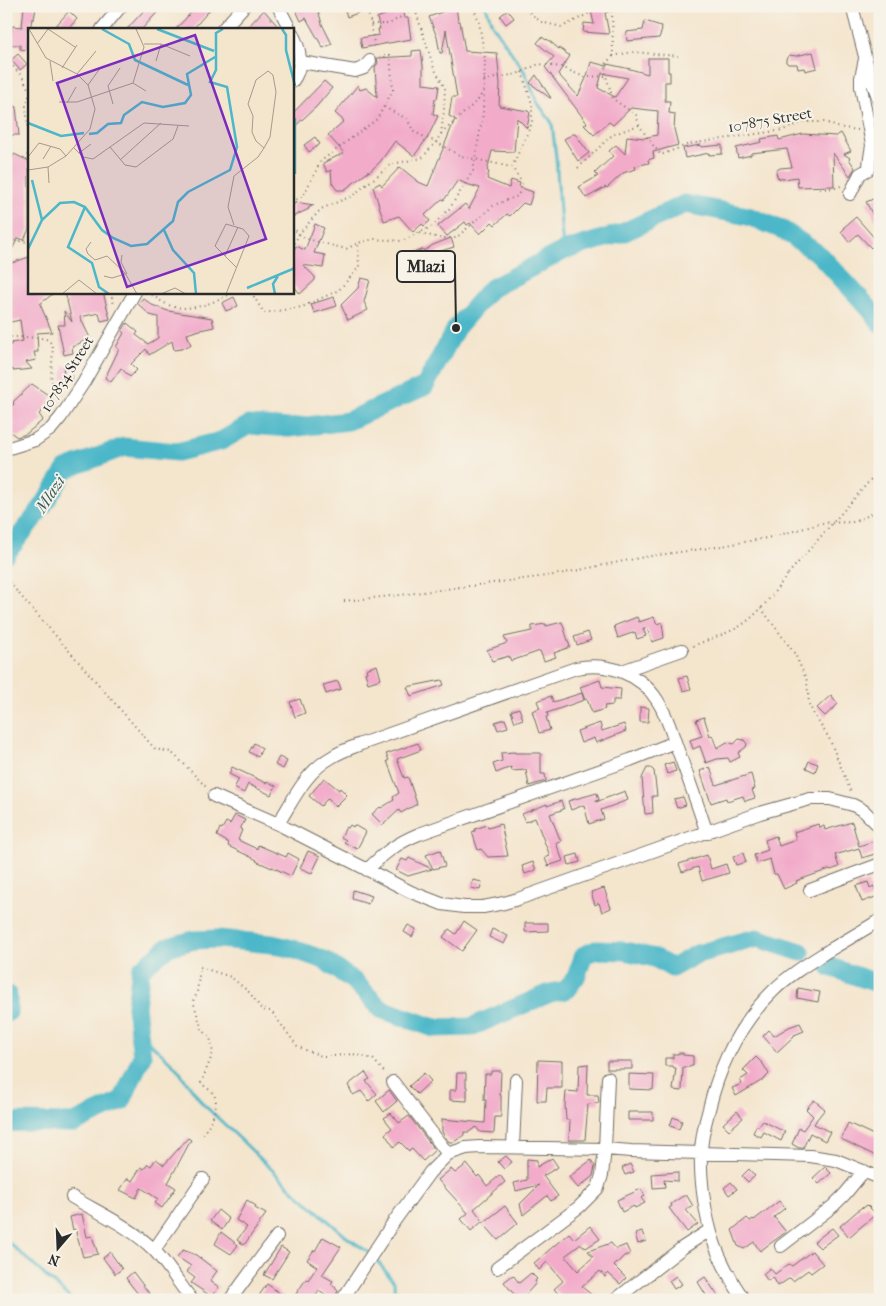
<svg xmlns="http://www.w3.org/2000/svg" width="886" height="1306" font-family="'IM FELL French Canon',serif">
<style>
.lines{fill:none;stroke-linecap:round;stroke-linejoin:round}
.stream{stroke:#4bb7c8;stroke-width:3}
.river{stroke:#4bb7c8;stroke-width:19}
.building{fill:#f2acca;fill-rule:evenodd}
.minor-casing{stroke:#716c64;stroke-width:14}
.path{stroke:#716c64;stroke-width:2;stroke-dasharray:1 4;stroke-linecap:butt}
.minor{stroke:#fff;stroke-width:12}
.path-bridge{stroke:#716c64;stroke-width:2;stroke-dasharray:1 4;stroke-linecap:butt}
.labels{text-anchor:middle;dominant-baseline:central;stroke-width:4;stroke-linejoin:round;paint-order:stroke}
.street-label{font-size:15px;fill:#2b2b2b;stroke:#f7f3e8}
.water-label{font-size:16px;font-style:italic;fill:#365c62;stroke:#f7f3e8}
.inset-river{fill:none;stroke:#4bb7c8;stroke-width:2.5}
.inset-road{fill:none;stroke:#a49b8c;stroke-width:1}
.view{fill:#7b2cbf;fill-opacity:0.15;stroke:#7b2cbf;stroke-width:2.5}
.inset-edge{fill:none;stroke:#2b2b2b;stroke-width:2.5}
.leader{fill:none;stroke:#2b2b2b;stroke-width:2}
.callout-dot{fill:#2b2b2b;stroke:#f7f3e8;stroke-width:2}
.callout{fill:#f7f3e8;stroke:#2b2b2b;stroke-width:2}
.callout-label{font-size:16px;text-anchor:middle;font-weight:bold;fill:#2b2b2b}
</style>
<rect width="100%" height="100%" fill="#f7f3e8"/>
<filter id="ink" filterUnits="userSpaceOnUse"><feTurbulence type="fractalNoise" baseFrequency=".02" numOctaves="2"/><feDisplacementMap in="SourceGraphic" scale="10" xChannelSelector="R" yChannelSelector="G"/><feConvolveMatrix kernelMatrix="1 2 1 2 8 2 1 2 1" color-interpolation-filters="sRGB"/></filter>
<filter id="wash" filterUnits="userSpaceOnUse"><feTurbulence type="fractalNoise" baseFrequency=".0096" numOctaves="4" result="noise"/><feDisplacementMap in="SourceGraphic" scale="20" xChannelSelector="R" yChannelSelector="G"/><feGaussianBlur stdDeviation="1.12" result="paint"/><feColorMatrix in="noise" values="0 0 0 0 0 0 0 0 0 0 0 0 0 0 0 0 0 1.4 0 .05"/><feComposite in="paint" operator="in"/></filter>
<g filter="url(#wash)">
<rect width="100%" height="100%" fill="#f4e5cd"/>
<g class="lines">
<path class="stream" d="M 486,6 L 492,24 L 524,71 L 537,102 L 552,123 L 556,158 L 563,251
M 139,1033 L 175,1066 L 203,1104 L 239,1138 L 293,1190 L 349,1239 L 370,1253
M 6,1240 L 72,1300
M 374,1257 L 394,1282 L 395,1300"/>
<path class="river" d="M 6,554 L 43,506 L 66,469 L 124,447 L 177,452 L 221,441 L 249,425 L 290,428 L 348,421 L 425,386 L 456,328 L 490,289 L 563,251 L 622,233 L 685,204 L 748,216 L 783,230 L 820,255 L 869,308 L 880,323
M 830,967 L 880,984
M 6,995 L 8,995 L 8,1012 L 6,1013
M 6,1124 L 12,1122 L 74,1123 L 122,1101 L 142,1056 L 136,1006 L 141,969 L 168,947 L 194,940 L 218,939 L 272,944 L 293,949 L 324,960 L 355,982 L 381,1009 L 434,1028 L 471,1027 L 550,993 L 566,990 L 576,977 L 584,955 L 596,950 L 625,951 L 655,958 L 672,968 L 697,954 L 757,938 L 801,952"/>
</g>
<g id="blocks">
<path class="building" d="M 24,6 L 34,6 L 34,8 L 36,8 L 34,19 L 32,19 L 30,29 L 29,29 L 29,45 L 27,45 L 26,50 L 20,49 L 20,45 L 9,45 L 8,34 L 11,34 L 12,26 L 22,27 Z
M 148,6 L 163,6 L 142,29 L 127,29 Z
M 197,6 L 213,6 L 193,29 L 176,29 Z
M 294,6 L 317,6 L 322,24 L 332,44 L 323,48 L 306,18 L 301,21 Z
M 344,6 L 356,6 L 358,13 L 347,17 Z
M 386,6 L 402,6 L 404,18 L 408,18 L 411,39 L 362,48 L 360,38 L 379,35 L 378,29 L 380,29 L 377,18 L 389,13 Z
M 446,6 L 456,6 L 458,21 L 460,21 L 465,51 L 497,53 L 500,84 L 499,106 L 528,111 L 530,113 L 527,128 L 517,118 L 514,152 L 492,151 L 487,171 L 489,172 L 487,179 L 509,188 L 511,180 L 520,183 L 519,187 L 533,192 L 529,205 L 523,203 L 510,216 L 507,214 L 495,225 L 492,222 L 480,234 L 470,223 L 467,225 L 465,222 L 447,236 L 438,226 L 465,204 L 469,209 L 480,188 L 466,184 L 458,180 L 444,200 L 442,199 L 425,215 L 430,221 L 424,226 L 422,224 L 413,232 L 399,216 L 384,221 L 373,187 L 380,183 L 382,186 L 400,167 L 416,180 L 416,181 L 428,186 L 455,119 L 449,116 L 452,97 L 457,97 L 446,30 L 442,53 L 440,53 L 437,37 L 429,17 L 447,10 Z
M 590,6 L 621,6 L 605,13 L 609,34 L 583,32 L 584,23 L 594,24 Z
M 264,10 L 280,29 L 246,29 Z
M 508,10 L 514,18 L 506,24 L 500,16 Z
M 69,11 L 77,19 L 68,29 L 53,29 Z
M 645,21 L 661,26 L 662,30 L 659,38 L 627,41 L 626,32 L 643,30 Z
M 542,37 L 546,40 L 547,39 L 559,49 L 559,48 L 570,56 L 558,74 L 578,96 L 587,76 L 591,62 L 607,66 L 607,64 L 630,69 L 648,74 L 648,58 L 668,58 L 668,72 L 670,72 L 670,82 L 665,82 L 665,101 L 670,101 L 669,113 L 675,114 L 674,129 L 678,145 L 653,152 L 654,158 L 648,160 L 649,163 L 635,166 L 636,169 L 623,173 L 607,188 L 606,187 L 586,198 L 579,187 L 598,176 L 595,173 L 613,156 L 609,151 L 616,145 L 625,154 L 627,136 L 644,138 L 657,135 L 658,111 L 631,108 L 613,125 L 609,122 L 594,135 L 584,125 L 587,123 L 545,67 L 554,57 L 537,43 ZM 602,73 L 628,78 L 615,97 L 598,88 Z
M 421,50 L 423,66 L 423,84 L 439,86 L 437,99 L 435,99 L 433,114 L 438,116 L 428,137 L 414,156 L 395,141 L 380,162 L 369,172 L 368,170 L 368,172 L 344,190 L 337,190 L 332,183 L 331,170 L 327,172 L 323,163 L 344,153 L 328,135 L 344,121 L 335,113 L 358,85 L 360,90 L 366,88 L 377,97 L 375,67 L 378,63 L 377,58 L 412,56 L 412,51 Z
M 813,52 L 817,68 L 805,71 L 804,68 L 798,69 L 797,64 L 788,64 L 786,62 L 786,59 L 789,55 L 796,56 Z
M 18,54 L 27,64 L 20,70 L 11,60 Z
M 536,75 L 551,98 L 550,98 L 530,83 Z
M 324,81 L 332,88 L 317,106 L 292,129 L 292,114 Z
M 16,106 L 19,135 L 10,135 L 7,107 Z
M 841,133 L 851,151 L 844,154 L 850,158 L 849,159 L 855,168 L 850,176 L 833,153 L 834,186 L 798,187 L 797,177 L 784,179 L 778,178 L 776,173 L 777,170 L 780,168 L 792,167 L 787,149 L 751,153 L 751,155 L 738,158 L 736,148 L 762,142 L 761,139 L 778,136 L 779,140 L 803,134 L 836,136 Z
M 573,134 L 575,134 L 589,153 L 578,161 L 564,139 Z
M 315,137 L 320,144 L 309,152 L 304,145 Z
M 701,145 L 701,147 L 722,145 L 722,154 L 709,155 L 709,153 L 685,158 L 683,148 Z
M 14,154 L 29,161 L 29,229 L 24,240 L 18,238 L 6,261 L 6,173 L 7,168 Z
M 880,196 L 880,228 L 866,202 Z
M 295,202 L 301,203 L 314,205 L 308,208 L 309,209 L 292,217 L 292,205 L 296,203 Z
M 856,217 L 878,242 L 871,248 L 858,234 L 849,242 L 841,232 L 844,229 L 843,228 Z
M 315,224 L 324,228 L 314,253 L 325,255 L 323,268 L 303,265 L 315,277 L 315,280 L 300,294 L 292,283 L 292,253 L 296,246 L 305,250 Z
M 451,238 L 454,247 L 441,251 L 414,263 L 411,259 L 413,258 L 411,254 L 423,249 L 424,251 L 433,245 Z
M 29,257 L 29,292 L 55,292 L 40,304 L 52,332 L 37,333 L 38,352 L 34,352 L 36,360 L 26,362 L 32,369 L 13,371 L 13,369 L 6,371 L 6,346 L 11,345 L 11,343 L 23,341 L 20,320 L 6,323 L 6,265 Z
M 361,278 L 370,280 L 364,302 L 368,310 L 348,320 L 341,305 L 358,288 Z
M 65,292 L 103,292 L 110,319 L 101,321 L 99,313 L 80,317 L 90,338 L 72,347 L 73,353 L 64,355 L 58,325 L 65,325 L 64,311 L 72,322 Z
M 234,297 L 238,306 L 226,311 L 222,303 Z
M 334,297 L 337,306 L 314,313 L 311,304 Z
M 143,298 L 152,305 L 168,311 L 212,318 L 214,327 L 196,331 L 187,334 L 191,345 L 181,349 L 174,350 L 172,341 L 149,355 L 146,349 L 131,364 L 137,370 L 130,377 L 121,368 L 111,382 L 105,378 L 119,349 L 116,347 L 124,333 L 122,331 L 127,323 L 138,332 L 136,335 L 148,344 L 158,338 L 158,317 L 150,315 L 138,304 Z
M 64,366 L 73,367 L 71,381 L 62,380 Z
M 32,384 L 51,397 L 45,407 L 46,408 L 39,414 L 43,420 L 26,434 L 17,437 L 9,431 L 6,427 L 6,411 L 14,404 L 13,402 Z
M 637,617 L 639,622 L 654,617 L 657,624 L 662,622 L 664,638 L 652,642 L 647,628 L 643,629 L 646,636 L 637,639 L 635,632 L 618,638 L 614,626 Z
M 562,622 L 570,647 L 554,653 L 556,657 L 544,661 L 540,651 L 511,661 L 509,656 L 492,661 L 487,650 L 507,643 L 504,637 L 532,631 L 532,626 L 546,624 L 546,626 Z
M 588,632 L 591,640 L 577,645 L 574,637 Z
M 377,665 L 381,679 L 368,683 L 365,673 L 367,672 L 366,669 Z
M 687,676 L 691,689 L 683,691 L 679,678 Z
M 442,680 L 444,685 L 411,696 L 407,687 Z
M 600,680 L 602,687 L 621,689 L 620,700 L 613,700 L 613,705 L 604,706 L 605,709 L 592,713 L 587,699 L 585,700 L 580,687 Z
M 338,681 L 341,689 L 326,694 L 323,685 Z
M 582,693 L 584,700 L 547,713 L 548,716 L 546,717 L 550,730 L 539,733 L 532,711 L 540,708 L 537,701 L 551,696 L 553,702 Z
M 831,695 L 838,704 L 825,716 L 817,708 Z
M 300,699 L 305,713 L 295,717 L 290,702 Z
M 640,707 L 649,708 L 648,722 L 640,722 Z
M 519,708 L 523,719 L 515,722 L 511,711 Z
M 704,717 L 710,736 L 712,735 L 717,748 L 727,742 L 734,744 L 739,739 L 744,740 L 747,744 L 746,747 L 738,753 L 740,757 L 730,762 L 728,758 L 717,759 L 706,763 L 700,746 L 693,749 L 690,740 L 702,736 L 696,720 Z
M 505,719 L 508,727 L 498,730 L 495,722 Z
M 600,723 L 602,731 L 624,724 L 626,731 L 596,743 L 594,738 L 581,743 L 577,731 Z
M 254,743 L 262,748 L 258,757 L 249,752 Z
M 418,743 L 421,750 L 397,759 L 404,778 L 408,777 L 417,804 L 401,813 L 399,810 L 383,825 L 372,814 L 380,807 L 381,808 L 394,800 L 393,797 L 399,793 L 387,761 L 389,760 L 386,754 Z
M 515,752 L 515,753 L 541,753 L 541,774 L 545,774 L 546,781 L 529,786 L 526,770 L 512,771 L 511,767 L 496,773 L 493,764 L 502,761 L 501,753 Z
M 279,757 L 287,761 L 283,769 L 275,765 Z
M 809,761 L 818,764 L 815,772 L 806,768 Z
M 673,762 L 676,771 L 667,774 L 664,765 Z
M 232,767 L 266,783 L 267,781 L 276,786 L 271,795 L 248,784 L 244,793 L 234,788 L 239,779 L 229,774 Z
M 710,767 L 716,785 L 751,774 L 755,789 L 752,790 L 755,798 L 745,801 L 743,796 L 727,801 L 726,798 L 711,803 L 700,771 Z
M 647,768 L 651,768 L 654,771 L 657,796 L 652,796 L 653,813 L 645,814 L 642,778 Z
M 324,778 L 339,790 L 340,788 L 347,795 L 336,806 L 328,798 L 321,806 L 309,796 Z
M 625,791 L 628,800 L 601,810 L 604,819 L 589,824 L 584,805 L 571,810 L 568,801 L 597,793 L 599,800 L 596,801 L 596,802 Z
M 683,797 L 686,805 L 677,808 L 674,799 Z
M 561,801 L 564,809 L 550,814 L 561,842 L 556,843 L 563,861 L 548,866 L 545,858 L 550,856 L 535,818 L 525,822 L 522,814 L 547,804 L 547,806 Z
M 235,815 L 245,820 L 240,829 L 242,830 L 238,840 L 257,849 L 258,845 L 286,857 L 288,853 L 299,859 L 291,876 L 272,867 L 272,868 L 256,861 L 257,860 L 228,846 L 229,843 L 217,836 L 220,828 L 222,829 L 226,822 L 230,824 Z
M 852,822 L 859,846 L 874,841 L 878,853 L 862,858 L 859,848 L 835,855 L 839,867 L 831,870 L 830,869 L 796,881 L 797,883 L 784,889 L 777,874 L 774,874 L 770,859 L 757,863 L 754,855 L 768,850 L 765,840 L 776,836 L 779,846 L 796,840 L 794,832 L 818,824 L 819,827 L 824,826 L 825,830 Z
M 501,824 L 508,856 L 488,857 L 481,849 L 478,850 L 472,832 L 475,831 L 475,829 L 487,825 L 488,828 Z
M 350,825 L 353,827 L 354,825 L 366,832 L 357,849 L 344,842 L 346,840 L 341,837 L 346,827 L 348,828 Z
M 440,850 L 445,866 L 433,869 L 426,855 Z
M 308,851 L 320,856 L 312,873 L 300,868 Z
M 743,853 L 746,862 L 736,865 L 733,857 Z
M 578,854 L 580,862 L 569,865 L 567,857 Z
M 707,855 L 711,869 L 726,864 L 729,873 L 702,881 L 698,867 L 682,872 L 679,864 Z
M 409,858 L 432,869 L 408,876 L 396,870 L 402,859 L 407,861 Z
M 533,862 L 536,870 L 525,874 L 522,866 Z
M 473,880 L 482,882 L 480,890 L 471,888 Z
M 868,882 L 870,888 L 874,886 L 878,896 L 862,902 L 856,886 Z
M 604,888 L 611,908 L 602,912 L 599,903 L 595,905 L 591,892 Z
M 353,890 L 372,896 L 368,904 L 352,899 Z
M 464,921 L 477,930 L 462,951 L 443,937 L 449,929 L 456,934 Z
M 525,923 L 548,923 L 548,931 L 525,932 Z
M 408,925 L 416,929 L 412,937 L 404,932 Z
M 492,929 L 508,936 L 504,944 L 489,937 Z
M 798,988 L 820,992 L 818,1002 L 797,998 Z
M 800,1023 L 804,1031 L 794,1035 L 794,1036 L 777,1052 L 763,1036 L 769,1030 L 774,1036 L 789,1027 Z
M 678,1053 L 683,1053 L 683,1055 L 693,1056 L 693,1066 L 690,1066 L 690,1067 L 683,1067 L 682,1091 L 673,1090 L 676,1068 L 674,1068 L 673,1066 L 665,1066 L 665,1058 L 673,1058 L 673,1054 L 678,1054 Z
M 756,1057 L 763,1064 L 769,1074 L 766,1077 L 766,1078 L 736,1096 L 732,1088 L 742,1084 L 740,1080 L 748,1075 L 743,1070 Z
M 538,1060 L 562,1061 L 562,1088 L 547,1088 L 546,1101 L 537,1101 Z
M 607,1061 L 632,1061 L 632,1069 L 607,1069 Z
M 588,1064 L 587,1095 L 598,1095 L 599,1103 L 588,1104 L 585,1140 L 569,1140 L 570,1120 L 566,1120 L 565,1105 L 566,1091 L 578,1092 L 579,1065 Z
M 491,1071 L 501,1071 L 500,1095 L 501,1095 L 501,1117 L 495,1117 L 494,1133 L 480,1132 L 476,1127 L 469,1132 L 464,1132 L 464,1135 L 454,1142 L 449,1142 L 442,1132 L 442,1119 L 485,1123 L 486,1100 L 484,1100 L 485,1074 L 491,1074 Z
M 365,1072 L 370,1079 L 366,1081 L 377,1094 L 369,1101 L 361,1091 L 353,1095 L 348,1085 Z
M 424,1073 L 431,1081 L 417,1094 L 409,1086 Z
M 457,1073 L 466,1073 L 466,1087 L 467,1087 L 467,1101 L 450,1100 L 450,1090 L 456,1090 Z
M 629,1074 L 654,1075 L 653,1090 L 629,1089 Z
M 389,1090 L 397,1101 L 384,1112 L 376,1101 Z
M 814,1100 L 825,1109 L 817,1119 L 814,1124 L 830,1132 L 825,1141 L 810,1133 L 803,1148 L 799,1148 L 792,1144 L 799,1128 L 803,1130 L 813,1116 L 806,1109 Z
M 737,1111 L 743,1118 L 729,1130 L 723,1124 Z
M 628,1112 L 653,1112 L 653,1120 L 628,1120 Z
M 391,1113 L 399,1123 L 409,1116 L 435,1150 L 423,1161 L 412,1149 L 409,1151 L 400,1142 L 394,1147 L 385,1134 L 392,1128 L 384,1118 Z
M 673,1117 L 682,1121 L 679,1129 L 670,1126 Z
M 763,1121 L 785,1132 L 781,1141 L 764,1132 L 761,1137 L 753,1133 L 756,1126 L 759,1126 Z
M 848,1123 L 880,1138 L 880,1158 L 841,1139 Z
M 188,1138 L 191,1140 L 168,1183 L 176,1188 L 162,1208 L 155,1203 L 158,1199 L 143,1189 L 141,1188 L 136,1198 L 120,1190 L 128,1178 L 132,1181 L 141,1167 L 144,1169 L 148,1164 L 151,1166 L 156,1159 L 164,1165 Z
M 506,1156 L 512,1162 L 504,1169 L 498,1162 Z
M 552,1158 L 558,1167 L 543,1176 L 558,1196 L 551,1201 L 547,1196 L 523,1215 L 520,1204 L 539,1185 L 516,1191 L 514,1183 L 527,1180 L 527,1159 L 537,1160 L 537,1167 Z
M 591,1160 L 595,1166 L 593,1176 L 578,1188 L 569,1177 Z
M 467,1164 L 477,1177 L 479,1175 L 487,1186 L 500,1175 L 505,1182 L 474,1209 L 483,1221 L 471,1231 L 461,1219 L 468,1213 L 438,1180 L 451,1169 L 455,1173 Z
M 630,1164 L 634,1172 L 625,1175 L 622,1168 Z
M 825,1167 L 831,1173 L 819,1184 L 813,1178 Z
M 749,1169 L 755,1176 L 748,1182 L 742,1176 Z
M 678,1172 L 678,1181 L 664,1180 L 665,1187 L 653,1188 L 652,1174 Z
M 731,1182 L 737,1189 L 729,1195 L 724,1188 Z
M 641,1189 L 645,1196 L 641,1198 L 645,1203 L 635,1208 L 634,1206 L 622,1212 L 617,1200 Z
M 683,1196 L 687,1196 L 693,1206 L 686,1210 L 698,1224 L 687,1232 L 669,1208 L 672,1206 L 671,1204 Z
M 247,1200 L 256,1206 L 255,1208 L 266,1214 L 244,1245 L 237,1240 L 247,1227 L 236,1220 Z
M 779,1201 L 785,1208 L 774,1217 L 786,1232 L 760,1251 L 754,1242 L 744,1249 L 738,1246 L 732,1230 L 747,1218 L 750,1221 L 753,1219 L 754,1220 Z
M 867,1205 L 876,1214 L 849,1237 L 840,1226 L 862,1207 L 863,1208 Z
M 505,1206 L 518,1223 L 498,1240 L 483,1223 Z
M 218,1210 L 229,1219 L 222,1230 L 210,1221 Z
M 82,1214 L 87,1237 L 92,1236 L 98,1254 L 83,1257 L 75,1229 L 73,1230 L 70,1217 Z
M 590,1226 L 600,1239 L 586,1248 L 581,1244 L 565,1256 L 578,1271 L 593,1257 L 588,1251 L 611,1243 L 616,1249 L 626,1245 L 630,1254 L 624,1256 L 614,1266 L 626,1278 L 620,1284 L 608,1273 L 605,1277 L 600,1271 L 582,1287 L 592,1295 L 596,1300 L 564,1300 L 554,1289 L 563,1281 L 547,1262 L 539,1270 L 534,1263 L 569,1233 L 574,1239 Z
M 832,1228 L 838,1235 L 820,1248 L 814,1242 Z
M 221,1232 L 238,1245 L 231,1254 L 215,1244 Z
M 642,1232 L 646,1241 L 638,1244 L 635,1234 Z
M 323,1237 L 341,1247 L 322,1275 L 333,1281 L 331,1284 L 336,1287 L 335,1288 L 338,1291 L 334,1299 L 330,1296 L 329,1298 L 319,1291 L 313,1300 L 292,1300 L 306,1279 L 308,1280 L 317,1267 L 307,1260 L 314,1250 L 315,1251 Z
M 281,1247 L 289,1252 L 272,1279 L 264,1275 Z
M 183,1250 L 196,1255 L 217,1271 L 210,1281 L 219,1287 L 212,1297 L 191,1283 L 195,1278 L 187,1272 L 191,1266 L 177,1257 Z
M 812,1251 L 823,1264 L 811,1273 L 808,1270 L 793,1281 L 790,1278 L 778,1286 L 773,1277 L 768,1281 L 763,1274 L 770,1268 L 775,1274 L 789,1264 L 792,1266 Z
M 110,1252 L 122,1269 L 115,1274 L 103,1258 Z
M 133,1272 L 154,1300 L 143,1300 L 131,1285 L 126,1278 Z
M 531,1273 L 537,1279 L 535,1281 L 536,1283 L 521,1300 L 512,1292 L 504,1282 L 513,1275 L 519,1283 Z
M 676,1276 L 682,1284 L 674,1289 L 669,1281 Z
M 705,1277 L 718,1296 L 713,1300 L 709,1300 L 698,1282 Z
M 267,1284 L 289,1300 L 256,1300 Z"/>
</g>
</g>
<g filter="url(#ink)">
<use href="#blocks" fill-opacity="0" stroke="#716c64" stroke-width="1"/>
<g class="lines">
<defs>
<path id="minor" d="M 278,6 L 290,29
M 852,6 L 870,76 L 880,102
M 102,29 L 121,6
M 223,29 L 244,6
M 292,33 C 301,50 304,66 292,82
M 301,62 L 355,71 L 364,68 L 370,61
M 850,194 L 860,174 L 869,169 C 869,160 871,153 872,145 L 861,87 L 861,78 L 865,59
M 6,449 L 35,440 L 51,429 L 61,417 L 84,382 L 135,292
M 622,671 L 682,650
M 214,796 L 278,824 L 411,892 L 442,904 L 464,907 L 483,907 L 504,903 L 518,899 L 760,813 L 810,799 L 830,799 L 853,805 L 864,811 L 880,827
M 278,824 C 294,799 305,772 332,757 C 341,751 351,748 361,744 L 576,668 C 607,662 640,673 657,700 C 668,716 672,735 679,753 C 689,780 698,806 707,833
M 367,870 C 384,853 397,843 419,834 L 630,760 L 675,742
M 810,890 L 880,864
M 393,1082 L 448,1154
M 513,1147 L 516,1080
M 72,1197 C 99,1213 131,1227 154,1250 C 168,1265 179,1284 192,1300
M 781,1246 L 833,1206 L 845,1194 L 864,1171
M 154,1250 L 203,1179
M 497,1268 L 579,1207 L 598,1188 L 602,1175 L 605,1149 L 608,1078
M 230,1300 L 277,1236
M 342,1300 L 395,1220 L 430,1172 L 448,1154 L 466,1148 L 479,1147 L 605,1149 L 631,1151 L 810,1156 L 836,1160 L 880,1178
M 615,1300 L 682,1248 L 710,1230
M 744,1300 C 731,1281 715,1251 710,1229 C 704,1207 700,1176 701,1154 C 701,1139 705,1123 709,1109 C 720,1064 739,1024 773,991 C 789,975 809,963 828,951 C 845,941 862,931 880,920"/>
</defs>
<use href="#minor" class="minor-casing"/>
<path class="path" d="M 366,6 L 371,24 L 375,50
M 522,6 L 541,22 L 562,27 L 592,12 L 611,7
M 612,6 L 613,56 L 605,64 L 606,76 L 613,99 L 636,115 L 639,125 L 649,140 L 661,155 L 689,144 L 783,130 L 803,122 L 825,122 L 837,127 L 858,130
M 371,24 L 389,24 L 420,6
M 6,48 L 8,58 L 14,68 L 22,76 L 29,90
M 613,56 L 633,52 L 678,56
M 484,80 L 517,74 L 539,64 L 561,67 L 584,77 L 606,76
M 29,96 L 26,106 L 29,136
M 384,107 L 407,119 L 414,132 L 436,142 L 461,156 L 511,167
M 441,134 L 478,100 L 484,90
M 29,150 L 27,154 L 29,161
M 578,168 L 612,135 L 639,125
M 875,178 L 880,184
M 820,189 L 835,188 L 841,186
M 292,202 L 303,196 L 321,161 L 377,119 L 393,90 L 390,55 L 380,57
M 292,227 L 301,236 L 307,239 L 346,249 L 358,243 L 374,239 L 402,241 L 431,227 L 450,208 L 473,171 L 483,114 L 485,59 L 479,22 L 473,6
M 420,233 L 439,238 L 456,238 L 494,205 L 518,196 L 522,183 L 512,167 L 532,123 L 532,104 L 522,72
M 6,237 L 9,240 L 29,242
M 292,248 L 299,234 L 321,209 L 352,196 L 392,164 L 422,158 L 436,142 L 441,134 L 444,111 L 445,88 L 434,68 L 414,6
M 111,292 L 114,305
M 148,292 C 156,298 167,306 176,307 C 196,311 217,301 234,292
M 251,292 L 264,313 L 302,307 L 339,290 L 359,267 L 358,243
M 6,337 C 13,337 42,337 46,339 C 63,346 39,384 62,395
M 6,579 L 155,749 L 171,752 L 184,764 L 206,787
M 344,601 L 400,595 L 554,575 L 644,557 L 716,547 L 772,537 L 823,523 L 854,522 L 880,510
M 761,608 L 795,654 L 807,681 L 809,704 L 813,713 L 829,738 L 851,792
M 693,646 C 707,640 723,635 737,628 C 758,616 773,594 788,574
M 203,1134 C 210,1124 221,1105 213,1093 C 210,1090 204,1086 201,1083 L 213,1053 L 210,1037 L 202,1030 L 193,1001 L 197,993 L 200,967 L 231,977 L 250,993 L 262,1010 L 271,1011 L 298,1047 L 324,1057 L 353,1054 L 373,1059 L 385,1073"/>
<use href="#minor" class="minor"/>
<path class="path-bridge" d="M 788,574 L 880,469"/>
</g>
</g>
<g class="labels">
<g class="street-label">
<text transform="translate(770 120) rotate(-10)">107875 Street</text>
<text transform="translate(67 374) rotate(-58)">107834 Street</text>
</g>
<g class="water-label">
<text transform="translate(50 494) rotate(-57)">Mlazi</text>
</g>
</g>
<g transform="translate(28 28)">
<rect width="266" height="266" fill="#f4e5cd"/>
<path class="inset-river" d="M 74,1 L 101,16 L 107,32 L 160,57M 129,1 L 186,23M 254,1 L 258,7 L 258,22 L 267,58M 267,90 L 267,146M 0,95 L 33,108 L 56,105M 61,106 L 69,105 L 80,96 L 93,95 L 96,87 L 114,74 L 135,79 L 157,75 L 163,67 L 159,46 L 187,29M 4,152 L 14,192M 57,179 L 40,219 L 64,235 L 71,259 L 81,266M 136,202 L 145,222 L 166,245 L 168,266M 0,221 L 14,192 L 32,175 L 46,174 L 57,179 L 74,202 L 85,210 L 103,218 L 119,216 L 145,193 L 150,174 L 160,164 L 202,142 L 209,119 L 199,59 L 182,54 L 188,42 L 188,5 L 195,1M 219,260 L 267,240M 247,266 L 245,256 L 250,248"/>
<path class="inset-road" d="M 20,1 L 47,19M 9,16 L 20,1M 116,16 L 133,16 L 162,28M 22,33 L 25,53M 128,33 L 133,16M 34,40 L 49,17M 49,46 L 68,23M 105,55 L 118,63M 60,57 L 73,39M 31,74 L 49,74 L 105,55 L 116,19 L 108,1M 39,75 L 48,59M 85,76 L 80,58 L 92,40M 82,119 L 97,137 L 108,139 L 145,111 L 150,98M 46,120 L 55,129 L 65,131 L 116,95 L 161,98M 51,125 L 63,116M 0,129 L 11,115 L 32,121 L 38,128M 15,131 L 23,118M 92,132 L 133,95M 20,139 L 21,155M 0,142 L 20,139 L 38,128 L 62,101 L 67,81 L 60,57 L 49,46 L 18,30 L 1,1M 206,197 L 200,179 L 206,148 L 230,129 L 236,120 L 242,109 L 248,64 L 245,47 L 240,43 L 228,52 L 220,76 L 225,88 L 224,104 L 228,113 L 236,120M 63,214 L 58,221 L 60,226 L 67,232 L 79,228 L 97,245 L 109,266M 94,227 L 93,234 L 99,246M 197,228 L 210,199M 76,248 L 84,250 L 97,246M 34,266 L 51,252 L 69,266M 133,266 L 147,260 L 158,266M 198,266 L 221,208 L 215,201 L 198,196 L 187,218 L 208,239"/>
<path class="view" d="M 167,7 L 238,211 L 99,259 L 29,55 Z"/>
<rect width="266" height="266" class="inset-edge"/>
</g>
<path class="leader" d="M456 328L455 266"/>
<circle class="callout-dot" cx="456" cy="328" r="5"/>
<rect class="callout" x="397" y="251" width="58" height="31" rx="5"/>
<g class="callout-label">
<text x="426" y="272">Mlazi</text>
</g>
<rect width="886" height="1306" fill="none" stroke="#f7f3e8" stroke-width="25"/>
<g transform="translate(58 1248) rotate(199)" stroke="#f7f3e8" stroke-width="4" paint-order="stroke">
<path d="M0-4L9 19L0 12L-9 19Z" fill="#2b2b2b"/>
<text y="-8" font-size="14" font-weight="bold" text-anchor="middle" fill="#2b2b2b">N</text>
</g>
</svg>
